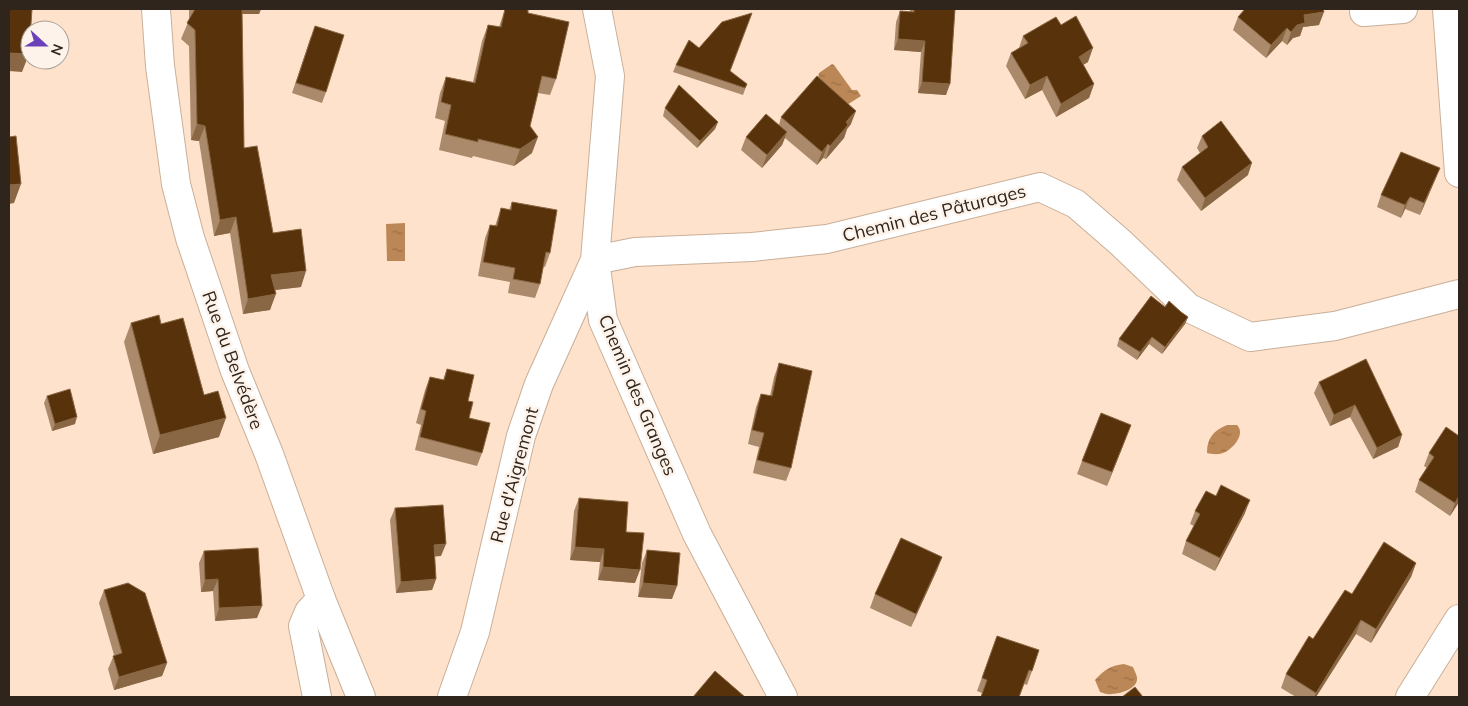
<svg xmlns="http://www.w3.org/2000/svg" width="1468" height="706" font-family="Mulish,sans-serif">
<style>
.water{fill:url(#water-ripples)}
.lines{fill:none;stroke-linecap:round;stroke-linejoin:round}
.minor-casing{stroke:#c9af99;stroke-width:30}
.tertiary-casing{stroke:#c9af99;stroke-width:30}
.minor{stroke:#fff;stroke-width:28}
.tertiary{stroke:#fff;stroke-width:28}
.wall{fill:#aa8a6a}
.shaded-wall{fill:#896744}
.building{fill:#57320a;stroke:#896744}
.labels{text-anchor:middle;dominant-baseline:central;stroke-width:5;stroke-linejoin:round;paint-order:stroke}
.street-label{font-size:18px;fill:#2f251c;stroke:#fef3ea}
</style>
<defs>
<pattern id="water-ripples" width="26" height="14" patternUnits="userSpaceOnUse" patternTransform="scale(1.25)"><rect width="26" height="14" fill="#bc8756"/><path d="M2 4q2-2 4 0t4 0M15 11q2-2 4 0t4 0" fill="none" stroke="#996e46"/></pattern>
</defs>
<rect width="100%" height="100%" fill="#fee2cb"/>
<path class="water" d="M 832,64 L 834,65 L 852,90 L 857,90 L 861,96 L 842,108 L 818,78 L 819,73 Z
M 405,223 L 405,261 L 387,261 L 386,224 Z
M 1227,425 L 1237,425 C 1246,434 1233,449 1223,453 C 1217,455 1212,454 1207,453 C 1207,438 1213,431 1227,425 Z
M 1124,664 L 1133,667 C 1134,670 1137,675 1137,678 C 1138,689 1120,694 1112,694 C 1107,695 1104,693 1100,692 L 1095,680 C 1105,669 1110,666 1124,664 Z"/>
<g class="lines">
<defs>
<path id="minor" d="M 597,9 L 610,76 L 595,260 L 603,320 L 697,534 L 783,697
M 1447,9 L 1459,173
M 1364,12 L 1403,9
M 595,260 L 635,252 L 752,247 L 827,239 L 1040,187 L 1076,204 L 1121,243 L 1189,308 L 1250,337 L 1335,326 L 1459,294
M 317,697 L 303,626 L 309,612 L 321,599
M 452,697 L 475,632 L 521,436 L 539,384 L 595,260
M 1410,697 L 1459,619"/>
<path id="tertiary" d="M 156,9 L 160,66 L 176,184 L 190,238 L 235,371 L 269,454 L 321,599 L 361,697"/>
</defs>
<use href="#minor" class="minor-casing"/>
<use href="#tertiary" class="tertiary-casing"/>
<use href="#minor" class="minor"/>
<use href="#tertiary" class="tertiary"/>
</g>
<path class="wall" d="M 189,9 L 261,9 L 259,14 L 242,14 L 244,148 L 273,233 L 301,287 L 275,290 L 270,310 L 243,314 L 230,233 L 214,236 L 199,141 L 191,140 L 189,46 L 181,39 L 189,20 Z
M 505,9 L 523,9 L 528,13 L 556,79 L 550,95 L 538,93 L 530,126 L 532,153 L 514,166 L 473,156 L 472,158 L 439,150 L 445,121 L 435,118 L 440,93 L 446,77 L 473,82 L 482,41 L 488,25 L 499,27 Z
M 910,9 L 955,9 L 946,95 L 918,93 L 921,52 L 894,50 L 896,22 L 900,11 L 910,12 Z
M 1238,17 L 1319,25 L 1303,27 L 1300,36 L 1293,38 L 1287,45 L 1282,41 L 1266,58 L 1233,30 Z
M 1061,25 L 1088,62 L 1083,65 L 1094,84 L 1089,98 L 1056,117 L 1042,90 L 1025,99 L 1006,66 L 1011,53 L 1019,48 L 1023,36 Z
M 311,36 L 326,92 L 322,103 L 292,93 Z
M 676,65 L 730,71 L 747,84 L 743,95 L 673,72 Z
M 665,108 L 718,122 L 715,129 L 697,148 L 663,116 Z
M 781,117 L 851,124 L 847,129 L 844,138 L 826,159 L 823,158 L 817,165 L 785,138 L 782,145 L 762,168 L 741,150 L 746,137 L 779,125 Z
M 1202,136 L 1248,175 L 1201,211 L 1177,180 L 1182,167 L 1200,153 L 1197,148 Z
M 1440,168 L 1435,180 L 1420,215 L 1405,209 L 1401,218 L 1377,207 L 1381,195 Z
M 512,202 L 550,253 L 545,267 L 543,266 L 540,284 L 535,298 L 508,293 L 510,282 L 478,276 L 485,238 L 490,225 L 495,226 L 501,208 L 509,210 Z
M 1165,307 L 1181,312 L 1188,317 L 1185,324 L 1162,354 L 1149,344 L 1137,360 L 1117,346 L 1119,339 Z
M 131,323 L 161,324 L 204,395 L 219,437 L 153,454 L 124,342 Z
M 779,363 L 791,468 L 786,481 L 753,473 L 759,447 L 748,444 L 756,407 L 761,394 L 770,396 L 774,377 Z
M 447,369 L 468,401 L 469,418 L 482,453 L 477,466 L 415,450 L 421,425 L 416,423 L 425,390 L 430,377 L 443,380 Z
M 1319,382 L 1402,435 L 1398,447 L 1373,459 L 1350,417 L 1330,426 L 1314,393 Z
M 47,396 L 75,424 L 52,431 L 44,403 Z
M 1459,436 L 1459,502 L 1450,516 L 1415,492 L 1419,480 L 1427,468 L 1424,466 L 1429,453 Z
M 1126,438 L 1107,486 L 1077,474 L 1082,461 Z
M 579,498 L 626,532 L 635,583 L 598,580 L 600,562 L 570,560 L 574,511 Z
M 395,508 L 441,556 L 434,556 L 436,579 L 432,590 L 396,593 L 390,520 Z
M 1195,511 L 1245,513 L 1215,571 L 1182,554 L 1186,541 L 1194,526 L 1190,524 Z
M 647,550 L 672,599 L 638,597 L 642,563 Z
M 204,551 L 257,618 L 215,621 L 213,591 L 201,592 L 199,563 Z
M 942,557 L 937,570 L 911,627 L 870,608 L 875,594 Z
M 1416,563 L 1411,577 L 1371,643 L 1356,634 L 1316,697 L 1296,697 L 1281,688 L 1286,674 L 1313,639 L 1352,594 Z
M 104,590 L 167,663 L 162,676 L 114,690 L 108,669 L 114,655 L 99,603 Z
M 997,636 L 1032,671 L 1027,685 L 1024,684 L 1019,697 L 981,697 L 982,693 L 977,691 Z"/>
<path class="shaded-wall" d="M 238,9 L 261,9 L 259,14 L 236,14 Z
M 1324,12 L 1319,25 L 1303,27 L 1300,36 L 1293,38 L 1287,45 L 1291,32 L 1304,15 Z
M 1287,28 L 1282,41 L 1266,58 L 1271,45 Z
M 898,39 L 925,41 L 921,52 L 894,50 Z
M 1093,48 L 1088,62 L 1074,70 L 1079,57 Z
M 9,53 L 29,54 L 22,72 L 9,71 Z
M 1047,76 L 1042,90 L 1025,99 L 1030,85 Z
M 922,82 L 950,84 L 946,95 L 918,93 Z
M 1094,84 L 1089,98 L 1056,117 L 1061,104 Z
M 856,111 L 851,124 L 847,129 L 844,138 L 826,159 L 830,146 L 846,122 Z
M 718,122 L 715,129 L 697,148 L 700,141 Z
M 197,124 L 205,126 L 199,141 L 191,140 Z
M 787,132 L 782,145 L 762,168 L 767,155 Z
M 538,137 L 532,153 L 514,166 L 520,149 Z
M 828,144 L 823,158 L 817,165 L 822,152 Z
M 1252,163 L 1248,175 L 1201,211 L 1205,198 Z
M 1440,168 L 1435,180 L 1420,215 L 1424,203 Z
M 21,184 L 14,203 L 9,204 L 9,185 Z
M 1410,197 L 1405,209 L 1401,218 L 1405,205 Z
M 236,217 L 230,233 L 214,236 L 220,220 Z
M 306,271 L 301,287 L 266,291 L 271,275 Z
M 276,294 L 270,310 L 243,314 L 248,299 Z
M 1188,317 L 1185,324 L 1162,354 L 1165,347 Z
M 1152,337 L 1149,344 L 1137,360 L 1140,352 Z
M 1355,405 L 1350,417 L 1330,426 L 1334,415 Z
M 77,417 L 75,424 L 52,431 L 55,424 Z
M 226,418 L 219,437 L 153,454 L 160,435 Z
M 1131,425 L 1126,438 L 1107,486 L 1112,472 Z
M 1402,435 L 1398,447 L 1373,459 L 1377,448 Z
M 1459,496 L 1459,502 L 1450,516 L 1455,503 Z
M 1250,500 L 1245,513 L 1215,571 L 1220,558 Z
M 446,544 L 441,556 L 429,557 L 434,545 Z
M 575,547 L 604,549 L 600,562 L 570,560 Z
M 942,557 L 937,570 L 911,627 L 916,614 Z
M 1416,563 L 1411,577 L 1371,643 L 1376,629 Z
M 603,567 L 640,570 L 635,583 L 598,580 Z
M 218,579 L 213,591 L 201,592 L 205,580 Z
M 436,579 L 432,590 L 396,593 L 401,582 Z
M 643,583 L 677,586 L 672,599 L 638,597 Z
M 262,606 L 257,618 L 215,621 L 219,608 Z
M 1361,620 L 1356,634 L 1316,697 L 1314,697 L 1316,693 Z
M 167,663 L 162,676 L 114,690 L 119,677 Z"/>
<path class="building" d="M 9,9 L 32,9 L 29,54 L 9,53 Z
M 195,9 L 242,9 L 244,148 L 257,146 L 273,233 L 301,229 L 306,271 L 271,275 L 276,294 L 248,299 L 236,217 L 220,220 L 205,126 L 197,124 L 195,30 L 187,23 Z
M 505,9 L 523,9 L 528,10 L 528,13 L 569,22 L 556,79 L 542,76 L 530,126 L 538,137 L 520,149 L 478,139 L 478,142 L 445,134 L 451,105 L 441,102 L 446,77 L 475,83 L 488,25 L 501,27 Z
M 914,9 L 955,9 L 950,84 L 922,82 L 925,41 L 898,39 L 900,11 L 914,12 Z
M 1245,9 L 1323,9 L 1324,12 L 1304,15 L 1305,23 L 1297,25 L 1291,32 L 1287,28 L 1271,45 L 1238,17 Z
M 752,13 L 730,71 L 747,84 L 745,88 L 676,65 L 689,40 L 699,48 L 722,22 Z
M 1076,16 L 1093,48 L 1079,57 L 1094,84 L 1061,104 L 1047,76 L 1030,85 L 1011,53 L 1028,43 L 1023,36 L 1042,25 L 1056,17 L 1061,25 Z
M 315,26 L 344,35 L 326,92 L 296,83 Z
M 817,76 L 856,111 L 846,122 L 848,125 L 830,146 L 828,144 L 822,152 L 781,117 Z
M 679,85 L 718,122 L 700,141 L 665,108 Z
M 766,114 L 787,132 L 767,155 L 746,137 Z
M 1221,121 L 1252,163 L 1205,198 L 1182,167 L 1208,147 L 1202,136 Z
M 16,136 L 21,184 L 9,185 L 9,137 Z
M 1401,152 L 1440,168 L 1424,203 L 1410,197 L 1405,205 L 1381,195 Z
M 512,202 L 557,210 L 550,253 L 546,252 L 540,284 L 513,279 L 515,268 L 483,262 L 490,225 L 497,226 L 501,208 L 511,210 Z
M 1151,296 L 1165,307 L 1169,301 L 1181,312 L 1188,317 L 1165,347 L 1152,337 L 1140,352 L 1119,339 Z
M 159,315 L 161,324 L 183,318 L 204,395 L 218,391 L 226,418 L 160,435 L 131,323 Z
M 1366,359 L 1402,435 L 1377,448 L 1355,405 L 1334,415 L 1319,382 Z
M 779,363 L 812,371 L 791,468 L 757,460 L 764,433 L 752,430 L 761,394 L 772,396 Z
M 447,369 L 474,375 L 468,401 L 473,402 L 469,418 L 490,423 L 482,453 L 420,437 L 426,411 L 421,409 L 430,377 L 444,380 Z
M 70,389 L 77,417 L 55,424 L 47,396 Z
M 1101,413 L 1131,425 L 1112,472 L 1082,461 Z
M 1446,427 L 1459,436 L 1459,496 L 1455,503 L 1419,480 L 1434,457 L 1429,453 Z
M 1221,485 L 1250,500 L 1220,558 L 1186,541 L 1200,514 L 1195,511 L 1206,491 L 1216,496 Z
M 579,498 L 628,502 L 626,532 L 644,533 L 640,570 L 603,567 L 604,549 L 575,547 Z
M 443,505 L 446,544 L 434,545 L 436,579 L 401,582 L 395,508 Z
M 901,538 L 942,557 L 916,614 L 875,594 Z
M 1384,542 L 1416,563 L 1376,629 L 1361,620 L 1316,693 L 1286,674 L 1309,636 L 1313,639 L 1345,590 L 1352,594 Z
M 258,548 L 262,606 L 219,608 L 218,579 L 205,580 L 204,551 Z
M 647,550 L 680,553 L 677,586 L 643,583 Z
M 128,583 L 145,593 L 167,663 L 119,677 L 113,656 L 122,653 L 104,590 Z
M 997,636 L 1039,650 L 1032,671 L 1029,670 L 1019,697 L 981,697 L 987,680 L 982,678 Z
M 715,671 L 745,697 L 693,697 Z
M 1135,687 L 1143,697 L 1122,697 Z"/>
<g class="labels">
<g class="street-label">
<text transform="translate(934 213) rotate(-14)">Chemin des Pâturages</text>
<text transform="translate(233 360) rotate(70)">Rue du Belvédère</text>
<text transform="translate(638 395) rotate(67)">Chemin des Granges</text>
<text transform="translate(514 475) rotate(-75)">Rue d'Aigremont</text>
</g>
</g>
<rect width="1468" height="706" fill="none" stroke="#2f251c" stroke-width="20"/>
<g transform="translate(45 45) rotate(111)"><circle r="24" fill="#fef3ea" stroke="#aba198"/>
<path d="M0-4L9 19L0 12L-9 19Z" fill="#6a41b9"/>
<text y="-8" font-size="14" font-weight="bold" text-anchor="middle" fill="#2f251c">N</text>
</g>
</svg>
